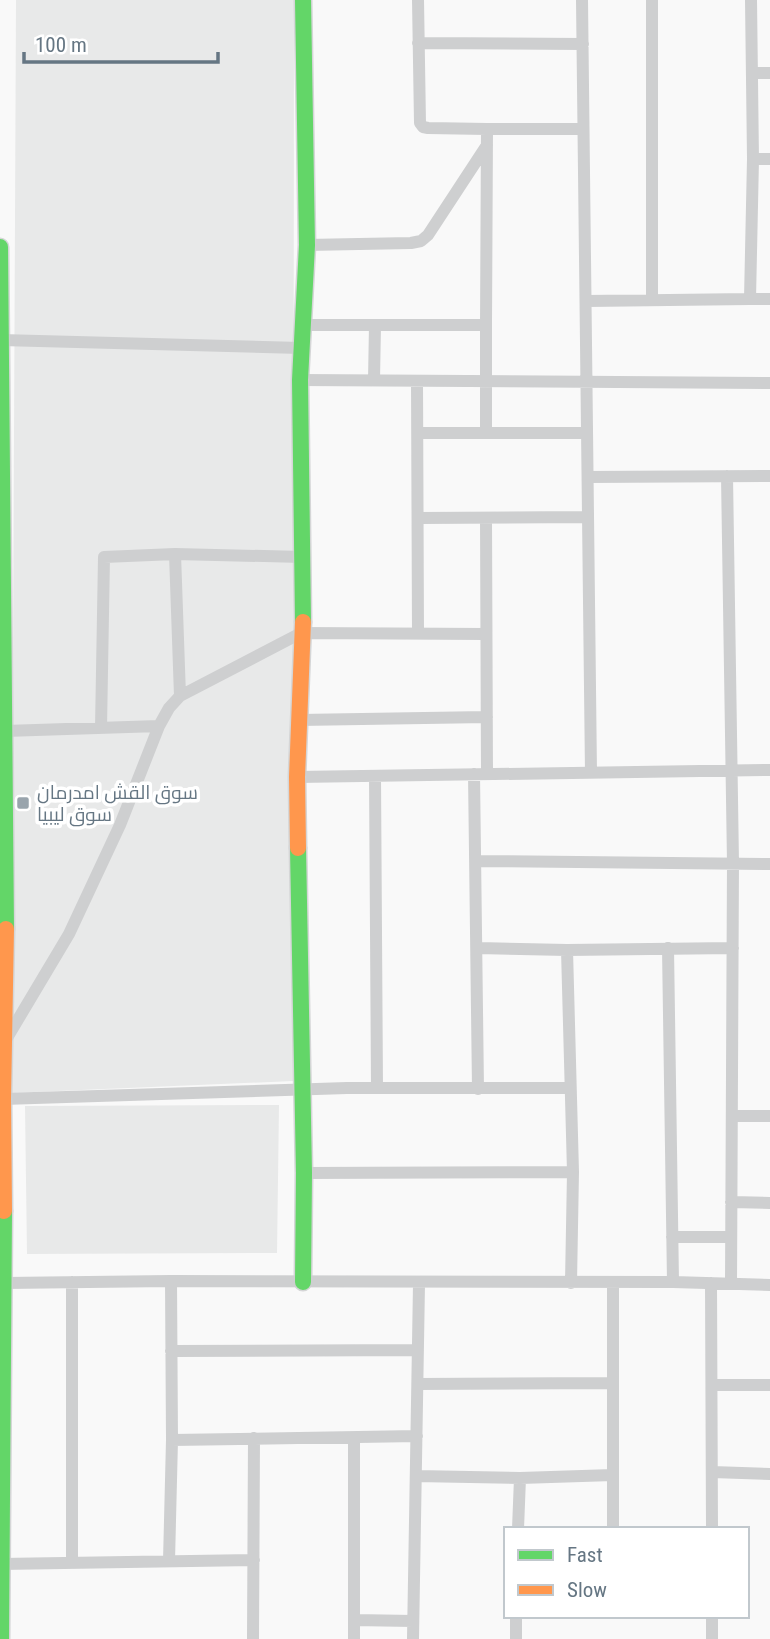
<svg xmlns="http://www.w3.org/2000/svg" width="770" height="1639" font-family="'Roboto Condensed',Cairo,sans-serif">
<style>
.built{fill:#e8e9e9}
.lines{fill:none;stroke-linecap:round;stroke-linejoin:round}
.fast-casing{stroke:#d5d6d7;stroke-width:19}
.slow-casing{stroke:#d5d6d7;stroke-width:19}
.street{stroke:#cecfd0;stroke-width:12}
.fast{stroke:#63d668;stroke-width:16}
.slow{stroke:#ff974d;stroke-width:16}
.poi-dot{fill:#99a4ac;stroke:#fff;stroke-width:2.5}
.labels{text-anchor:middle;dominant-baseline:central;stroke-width:7;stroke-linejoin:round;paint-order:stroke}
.poi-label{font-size:19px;fill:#657683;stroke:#fff;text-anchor:start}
</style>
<rect width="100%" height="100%" fill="#f9f9f9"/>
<path class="built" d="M 16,0 L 294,0 L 293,1081 L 11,1093 Z
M 279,1105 L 277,1253 L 27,1254 L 25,1106 Z"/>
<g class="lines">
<defs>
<path id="fast" d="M 303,0 L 307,245 L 300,380 L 303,622
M 0,247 L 6,929
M 298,848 L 304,1173 L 303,1282
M 1,1639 L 4,1211"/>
<path id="slow" d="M 298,848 L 297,777 L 303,622
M 4,1211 L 3,1099 L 6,929"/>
</defs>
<use href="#fast" class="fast-casing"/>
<use href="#slow" class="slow-casing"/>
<path class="street" d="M 418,0 L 420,123 L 423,127 L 428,128 L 487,129
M 582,0 L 591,773
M 652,0 L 652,300
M 751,0 L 753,159 L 750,299 L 770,299
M 418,43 L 583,44
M 752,73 L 770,73
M 753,159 L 770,159
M 307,245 L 411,243 L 421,241 L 428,235 L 487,145
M 587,301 L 750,299
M 302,325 L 375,325
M 486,325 L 487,129 L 583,129
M 1,340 L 301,348
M 300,380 L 770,383
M 374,380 L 375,325 L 486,325 L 486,433
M 417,381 L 418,633
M 418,433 L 587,433
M 727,476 L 733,863 L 731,1283
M 588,477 L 770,476
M 419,518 L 588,517
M 486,519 L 487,774
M 175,554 L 180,696
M 299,720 L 487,717
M 101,728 L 104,557 L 175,554 L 303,557
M 5,731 L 159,726
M 474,774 L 478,1089
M 375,776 L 377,1088
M 297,777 L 770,770
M 475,861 L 770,864
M 478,948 L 567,950 L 733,948
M 668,948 L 673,1282
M 567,950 L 573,1172 L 571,1283
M 4,1043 L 69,934 L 120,825 L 159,726 L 169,708 L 180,696 L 301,633 L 486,634
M 3,1099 L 347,1088 L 570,1088
M 733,1116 L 770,1116
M 304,1173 L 573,1172
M 731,1202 L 770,1203
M 672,1237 L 731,1237
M 72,1282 L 72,1561
M 5,1283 L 171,1281 L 673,1282 L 770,1285
M 711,1283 L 712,1529
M 171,1351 L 418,1350
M 418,1384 L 612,1383
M 713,1385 L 770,1385
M 354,1439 L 354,1639
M 172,1440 L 417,1436
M 712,1472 L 770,1474
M 416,1476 L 520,1478 L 613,1475
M 518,1529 L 520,1478
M 613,1529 L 613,1283
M 169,1561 L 172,1440 L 171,1281
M 1,1564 L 254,1560
M 712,1616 L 712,1639
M 354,1620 L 413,1621
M 253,1639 L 254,1438
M 413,1639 L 419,1284
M 516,1639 L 516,1616"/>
<use href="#fast" class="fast"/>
<use href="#slow" class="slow"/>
</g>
<rect class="poi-dot" x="16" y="796" width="14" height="14" rx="3.5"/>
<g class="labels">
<g class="poi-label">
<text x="37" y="792">سوق القش امدرمان<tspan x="37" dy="22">سوق ليبيا</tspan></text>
</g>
</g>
<rect x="504" y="1527" width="245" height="91" fill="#ffffff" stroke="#c1c8cd" stroke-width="2"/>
<rect x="518" y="1550" width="35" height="10" fill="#63d668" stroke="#c1c8cd" stroke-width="2"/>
<text x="567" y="1562" font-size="21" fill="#657683">Fast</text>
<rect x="518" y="1585" width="35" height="10" fill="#ff974d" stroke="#c1c8cd" stroke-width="2"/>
<text x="567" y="1597" font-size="21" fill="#657683">Slow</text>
<path d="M24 52v10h194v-10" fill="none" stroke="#657683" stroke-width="3.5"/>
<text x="35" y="52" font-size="21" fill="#657683" stroke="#ffffff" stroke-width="5" paint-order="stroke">100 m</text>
</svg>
